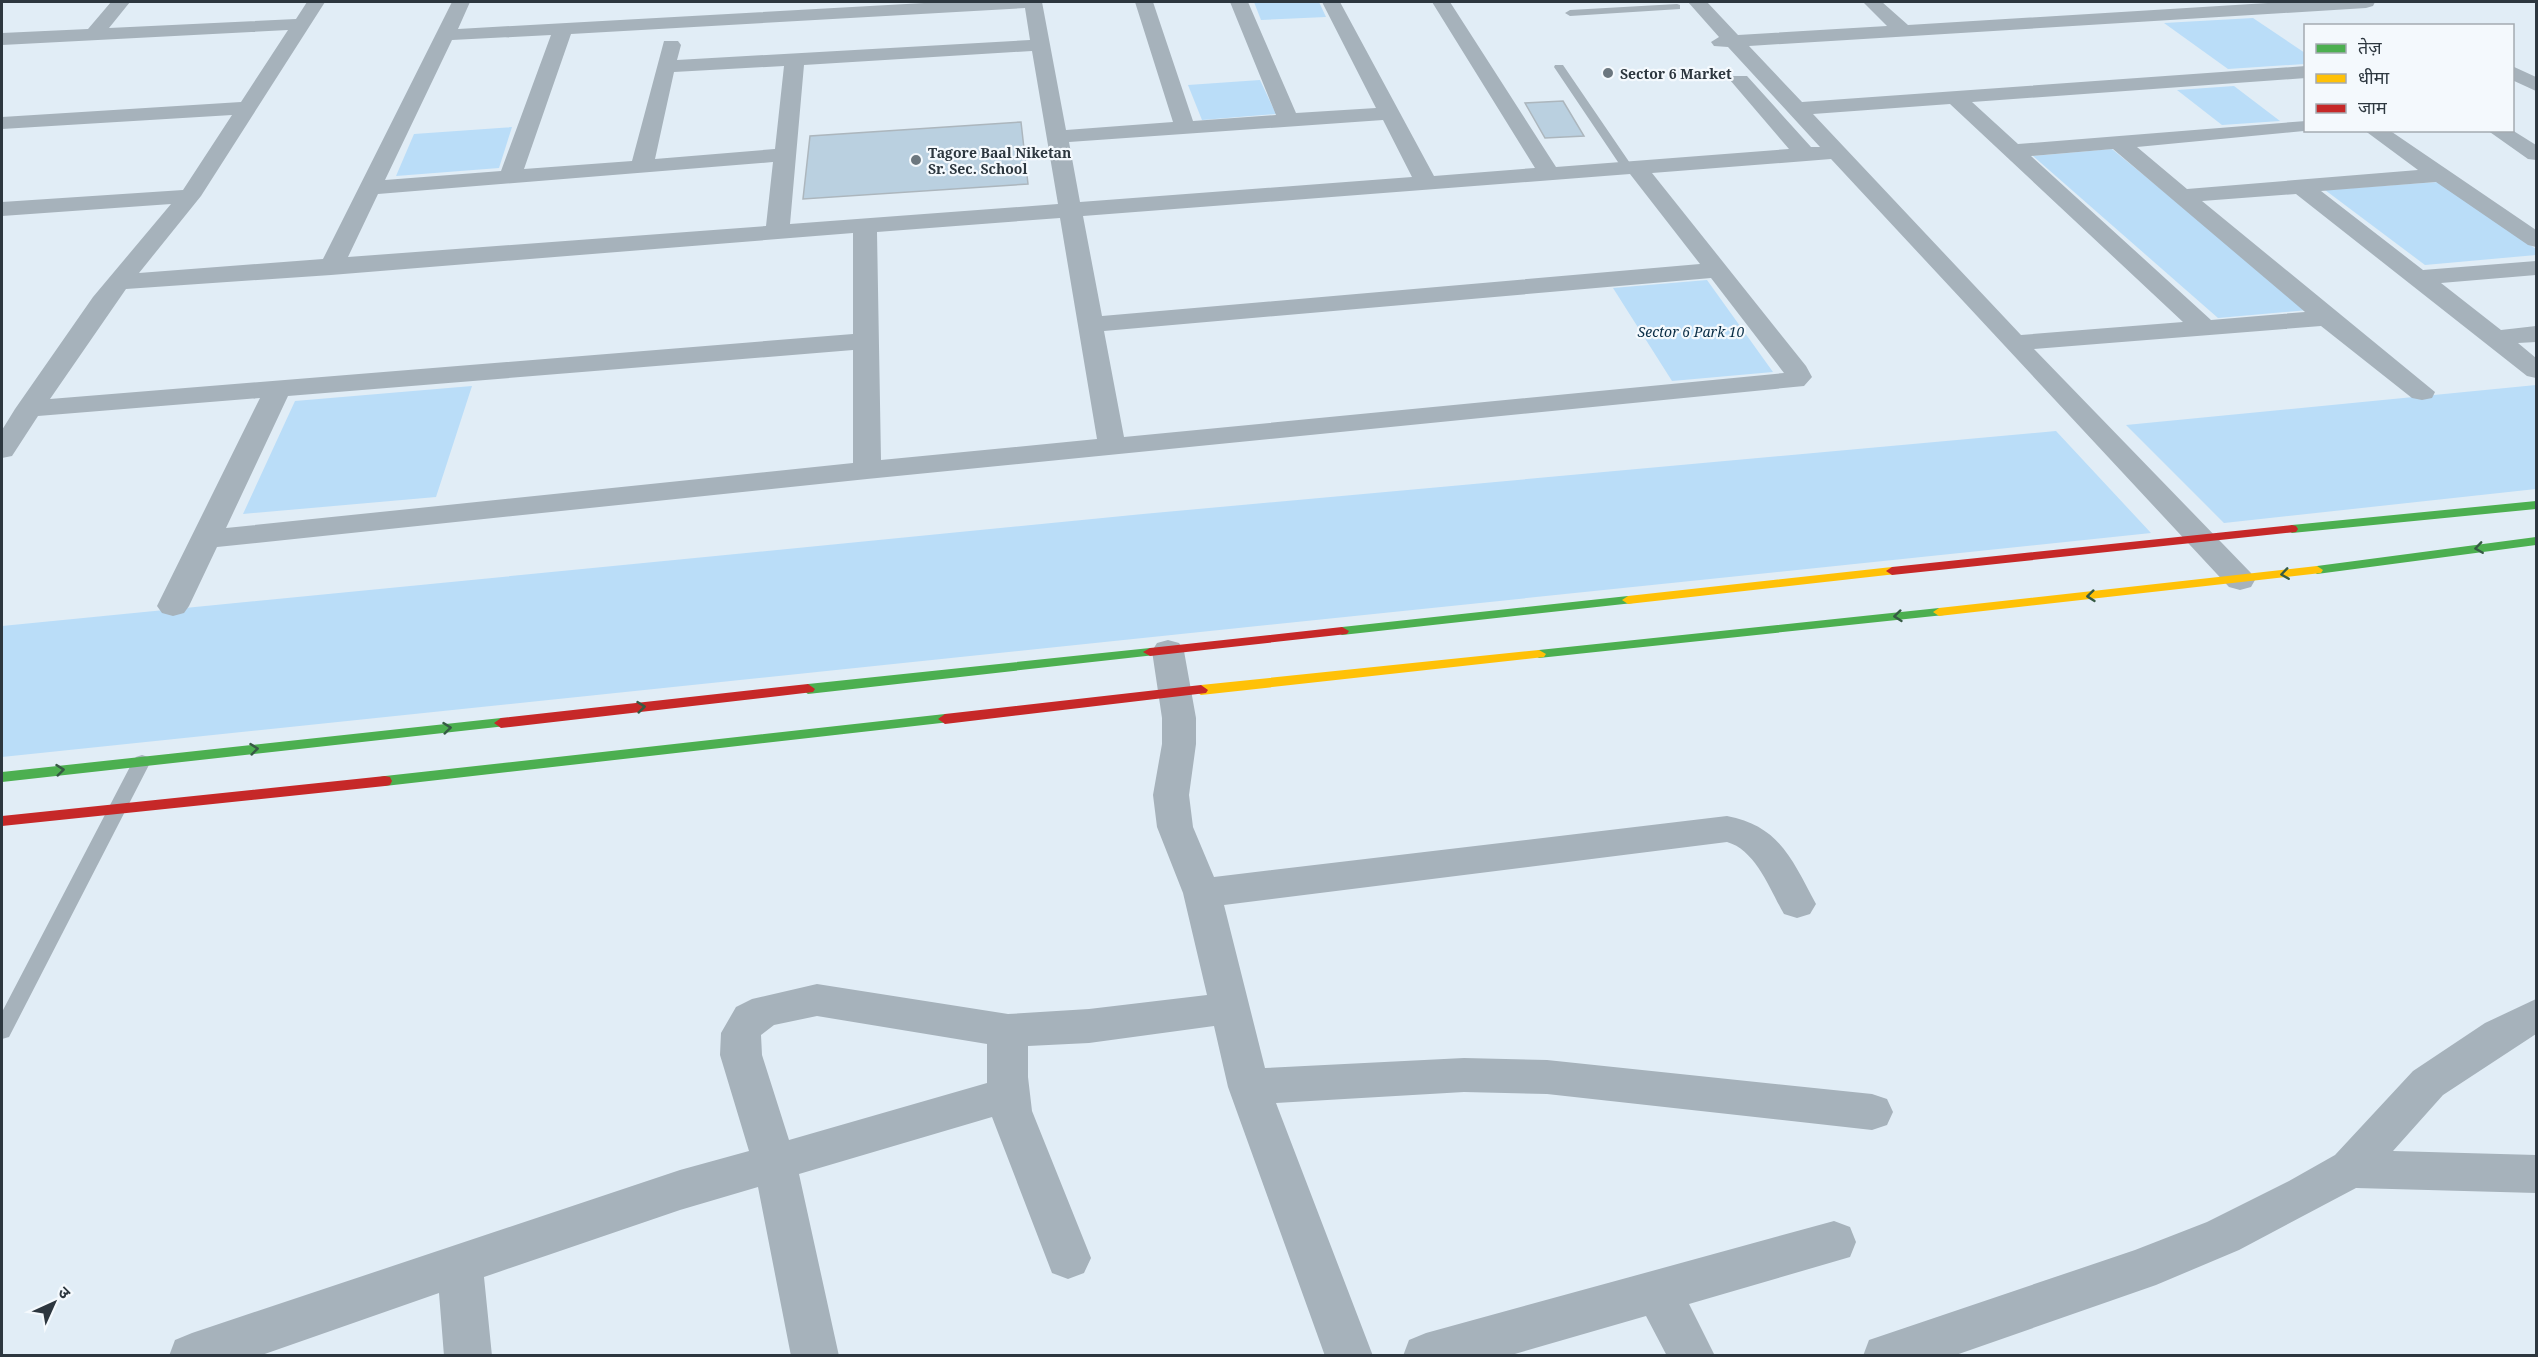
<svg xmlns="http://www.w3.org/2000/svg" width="2538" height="1357" font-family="'Noto Serif','Noto Sans Devanagari',serif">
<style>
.green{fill:#baddf8}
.building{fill:#bad0e0;stroke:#acb6bd;stroke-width:1.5}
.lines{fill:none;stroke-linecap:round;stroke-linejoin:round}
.lane{fill:#a6b2bb;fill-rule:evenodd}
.street{fill:#a6b2bb;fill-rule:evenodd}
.fast{fill:#4caf50;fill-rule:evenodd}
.slow{fill:#ffc107;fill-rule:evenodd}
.jam{fill:#c62828;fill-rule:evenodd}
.oneway{stroke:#365b44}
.poi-dot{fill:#6c777f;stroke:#f4f9fd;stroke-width:2}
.labels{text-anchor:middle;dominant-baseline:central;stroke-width:4.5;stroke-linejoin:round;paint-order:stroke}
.far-poi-label{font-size:14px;font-weight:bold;fill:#2d373f;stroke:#f4f9fd;text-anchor:start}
.far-park-label{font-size:14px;font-style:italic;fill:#072c45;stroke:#f4f9fd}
</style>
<rect width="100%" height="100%" fill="#e1edf6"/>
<path class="green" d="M 1254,2 L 1319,2 L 1326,17 L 1261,20 Z
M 2253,18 L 2305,53 L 2305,64 L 2228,69 L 2164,23 Z
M 1260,80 L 1276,114 L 1202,120 L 1188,85 Z
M 2234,86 L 2280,121 L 2222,125 L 2177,90 Z
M 512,127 L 499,168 L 396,176 L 414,134 Z
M 2112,149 L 2308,310 L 2218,318 L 2033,156 Z
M 2438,182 L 2536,249 L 2536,255 L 2425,265 L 2325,190 Z
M 1707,280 L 1773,372 L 1672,381 L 1613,288 Z
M 2536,385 L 2536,489 L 2224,523 L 2126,425 Z
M 472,386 L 436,497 L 243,514 L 295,401 Z
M 2056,431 L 2151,533 L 2,757 L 2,626 L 1143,514 Z"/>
<path class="building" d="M 1563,101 L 1584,136 L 1545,138 L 1525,103 Z
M 1021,122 L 1028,184 L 803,199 L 810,136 Z"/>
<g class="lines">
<path class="lane" d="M 1677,4 L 1680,5 L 1680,9 L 1570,16 L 1565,13 L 1570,10 Z
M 1555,65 L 1563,65 L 1634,169 L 1632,171 L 1624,171 L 1554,67 Z
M 142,755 L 148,757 L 151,761 L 9,1037 L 2,1039 L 2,1012 L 133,761 L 136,757 Z"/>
<path class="street" d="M 111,2 L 130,2 L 109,28 L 296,19 L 307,2 L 325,2 L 201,196 L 139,273 L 323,259 L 452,2 L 470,2 L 458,29 L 942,2 L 1042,2 L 1066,130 L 1173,122 L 1135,2 L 1153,2 L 1193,121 L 1276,115 L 1230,2 L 1248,2 L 1296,113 L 1376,108 L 1322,2 L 1340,2 L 1434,176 L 1535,168 L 1432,2 L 1450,2 L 1556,167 L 1789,149 L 1730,80 L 1733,76 L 1747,76 L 1811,147 L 1820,147 L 1728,47 L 1714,46 L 1711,42 L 1719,37 L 1688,2 L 1707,2 L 1738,35 L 1887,26 L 1863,2 L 1882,2 L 1908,25 L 2284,2 L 2375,2 L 2373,6 L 2366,8 L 1749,46 L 1802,102 L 2306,66 L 2306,78 L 1972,102 L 2018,144 L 2306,121 L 2306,130 L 2314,130 L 2137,147 L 2187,189 L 2418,170 L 2364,130 L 2389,130 L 2536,230 L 2536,247 L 2528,245 L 2436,182 L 2321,191 L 2423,270 L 2536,261 L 2536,275 L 2441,283 L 2501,330 L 2536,326 L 2536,342 L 2518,343 L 2536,358 L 2536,378 L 2527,376 L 2296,194 L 2202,201 L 2435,392 L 2432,398 L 2422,400 L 2412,398 L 2321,326 L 2034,349 L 2251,573 L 2255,580 L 2251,587 L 2240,590 L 2229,587 L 1831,159 L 1652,173 L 1806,366 L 1812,377 L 1804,386 L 867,479 L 217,547 L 189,606 L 184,613 L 173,616 L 162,613 L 157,606 L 260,398 L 38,416 L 12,456 L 2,458 L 2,430 L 15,409 L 93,297 L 171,204 L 2,216 L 2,202 L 183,190 L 232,115 L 2,129 L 2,117 L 241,102 L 288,30 L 2,45 L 2,33 L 88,29 ZM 1025,8 L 1030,40 L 677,60 L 681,45 L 678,41 L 664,41 L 632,161 L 524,169 L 571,34 ZM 551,35 L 501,171 L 385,180 L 452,40 ZM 1032,51 L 1058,204 L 790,224 L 804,65 ZM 784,66 L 775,149 L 655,159 L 674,72 ZM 1950,104 L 2183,322 L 2021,335 L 1813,114 ZM 1383,120 L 1412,177 L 1080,202 L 1069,142 ZM 2113,149 L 2305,312 L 2211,320 L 2031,156 ZM 773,162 L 766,226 L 348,257 L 378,194 ZM 1630,174 L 1700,264 L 1102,316 L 1083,216 ZM 1060,218 L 1097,439 L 881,460 L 877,232 ZM 853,233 L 853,334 L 50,399 L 126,289 L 331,275 ZM 1711,278 L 1784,373 L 1124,437 L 1104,331 ZM 853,350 L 853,463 L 226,528 L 288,396 Z
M 2512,66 L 2536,77 L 2536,91 L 2512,80 Z
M 2487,130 L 2512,130 L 2536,145 L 2536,160 L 2528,159 Z
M 1168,640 L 1179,643 L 1184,651 L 1196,718 L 1196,744 L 1189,795 L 1193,827 L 1214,877 L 1727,816 C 1780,826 1792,860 1816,904 L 1810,914 L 1797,918 L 1784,914 C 1770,890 1756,850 1727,842 L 1224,905 L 1265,1068 L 1464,1058 L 1547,1060 L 1872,1094 L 1887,1099 L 1893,1112 L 1887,1125 L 1872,1130 L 1547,1094 L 1464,1092 L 1276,1103 L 1373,1356 L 1325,1356 L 1228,1087 L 1214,1026 L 1089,1043 L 1028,1046 L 1028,1077 L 1032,1111 L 1091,1258 L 1084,1273 L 1068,1279 L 1052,1273 L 992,1117 L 799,1174 L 839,1356 L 791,1356 L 758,1187 L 680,1210 L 484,1277 L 492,1356 L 444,1356 L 439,1293 L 259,1356 L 169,1356 L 175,1340 L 192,1333 L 680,1170 L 749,1151 L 720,1055 L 721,1033 L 736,1007 L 752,999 L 817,984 L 1008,1014 L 1089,1009 L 1207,995 L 1183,893 L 1157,827 L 1153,795 L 1162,744 L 1162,718 L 1152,651 L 1157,643 ZM 817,1016 L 987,1044 L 987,1083 L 789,1140 L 762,1055 L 761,1035 L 774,1025 Z
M 2536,999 L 2536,1034 L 2443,1095 L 2393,1151 L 2536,1155 L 2536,1193 L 2356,1188 L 2239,1250 L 2156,1285 L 1953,1356 L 1863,1356 L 1869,1340 L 2135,1250 L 2207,1222 L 2289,1181 L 2335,1155 L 2413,1071 L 2485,1023 Z
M 1834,1221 L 1850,1227 L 1856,1242 L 1850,1257 L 1689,1304 L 1715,1356 L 1667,1356 L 1646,1316 L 1508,1356 L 1403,1356 L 1409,1340 L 1426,1333 Z"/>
<path class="fast" d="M 2536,501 L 2536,509 L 2292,533 L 2286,529 L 2292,525 Z
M 2536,537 L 2536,545 L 2317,574 L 2311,570 L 2317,566 Z
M 1628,596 L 1633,597 L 1634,600 L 1633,603 L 1342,635 L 1335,631 L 1342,627 Z
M 1939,608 L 1945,612 L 1944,615 L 1539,658 L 1532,654 L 1539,650 Z
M 1150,648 L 1157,652 L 1155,655 L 808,694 L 801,689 L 808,684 Z
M 945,714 L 950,716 L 952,719 L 950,722 L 385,786 L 380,785 L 378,781 L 380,777 L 385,776 Z
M 501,718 L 508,723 L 506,726 L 2,782 L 2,772 Z"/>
<path class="slow" d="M 2317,566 L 2323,570 L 2321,573 L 1939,616 L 1933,612 L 1939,608 Z
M 1892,567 L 1896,568 L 1898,571 L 1896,574 L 1628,604 L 1622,600 L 1628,596 Z
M 1539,650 L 1546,654 L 1544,657 L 1201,695 L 1194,690 L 1201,685 Z"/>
<path class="jam" d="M 2292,525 L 2296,526 L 2298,529 L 2296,532 L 1892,575 L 1886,571 L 1892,567 Z
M 1342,627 L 1349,631 L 1347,634 L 1150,656 L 1143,652 L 1150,648 Z
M 808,684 L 815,689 L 813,692 L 501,728 L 494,723 L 501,718 Z
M 1201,685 L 1208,690 L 1206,693 L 945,724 L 938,719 L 945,714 Z
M 385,776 L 390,777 L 392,781 L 390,785 L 385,786 L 2,826 L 2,816 Z"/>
</g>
<defs><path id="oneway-chevron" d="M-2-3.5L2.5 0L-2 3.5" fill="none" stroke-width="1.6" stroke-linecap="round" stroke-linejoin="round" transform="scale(1.5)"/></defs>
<g class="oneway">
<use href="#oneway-chevron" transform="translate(2479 548) rotate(172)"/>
<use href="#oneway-chevron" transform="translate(2285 574) rotate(172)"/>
<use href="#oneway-chevron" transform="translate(2091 596) rotate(174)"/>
<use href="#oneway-chevron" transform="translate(1898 616) rotate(174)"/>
<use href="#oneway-chevron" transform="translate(641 707) rotate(-6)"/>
<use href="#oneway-chevron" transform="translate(447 728) rotate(-6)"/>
<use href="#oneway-chevron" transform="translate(254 749) rotate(-6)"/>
<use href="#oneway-chevron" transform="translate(60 770) rotate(-6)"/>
</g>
<g class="poi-dot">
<circle cx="1608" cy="73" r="6"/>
<circle cx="916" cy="160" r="6"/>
</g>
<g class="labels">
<g class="far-poi-label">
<text x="1620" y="73">Sector 6 Market</text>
<text x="928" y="152">Tagore Baal Niketan<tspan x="928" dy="16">Sr. Sec. School</tspan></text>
</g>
<g class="far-park-label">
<text x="1691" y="331">Sector 6 Park 10</text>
</g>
</g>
<rect width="2538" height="1357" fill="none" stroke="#2d373f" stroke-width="6"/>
<rect x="2304" y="24" width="210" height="108" fill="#f4f9fd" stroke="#a4abb1" stroke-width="1.5"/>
<rect x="2316" y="44" width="30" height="9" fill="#4caf50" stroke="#a4abb1" stroke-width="1.5"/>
<text x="2358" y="54" font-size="18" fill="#2d373f">तेज़</text>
<rect x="2316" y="74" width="30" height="9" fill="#ffc107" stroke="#a4abb1" stroke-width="1.5"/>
<text x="2358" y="84" font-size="18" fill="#2d373f">धीमा</text>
<rect x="2316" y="104" width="30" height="9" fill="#c62828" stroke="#a4abb1" stroke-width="1.5"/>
<text x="2358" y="114" font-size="18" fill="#2d373f">जाम</text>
<g transform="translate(54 1303) rotate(45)" stroke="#f4f9fd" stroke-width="4.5" paint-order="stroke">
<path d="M0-4.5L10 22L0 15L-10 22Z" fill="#2d373f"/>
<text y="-9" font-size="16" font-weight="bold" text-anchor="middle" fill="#2d373f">उ</text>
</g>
</svg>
